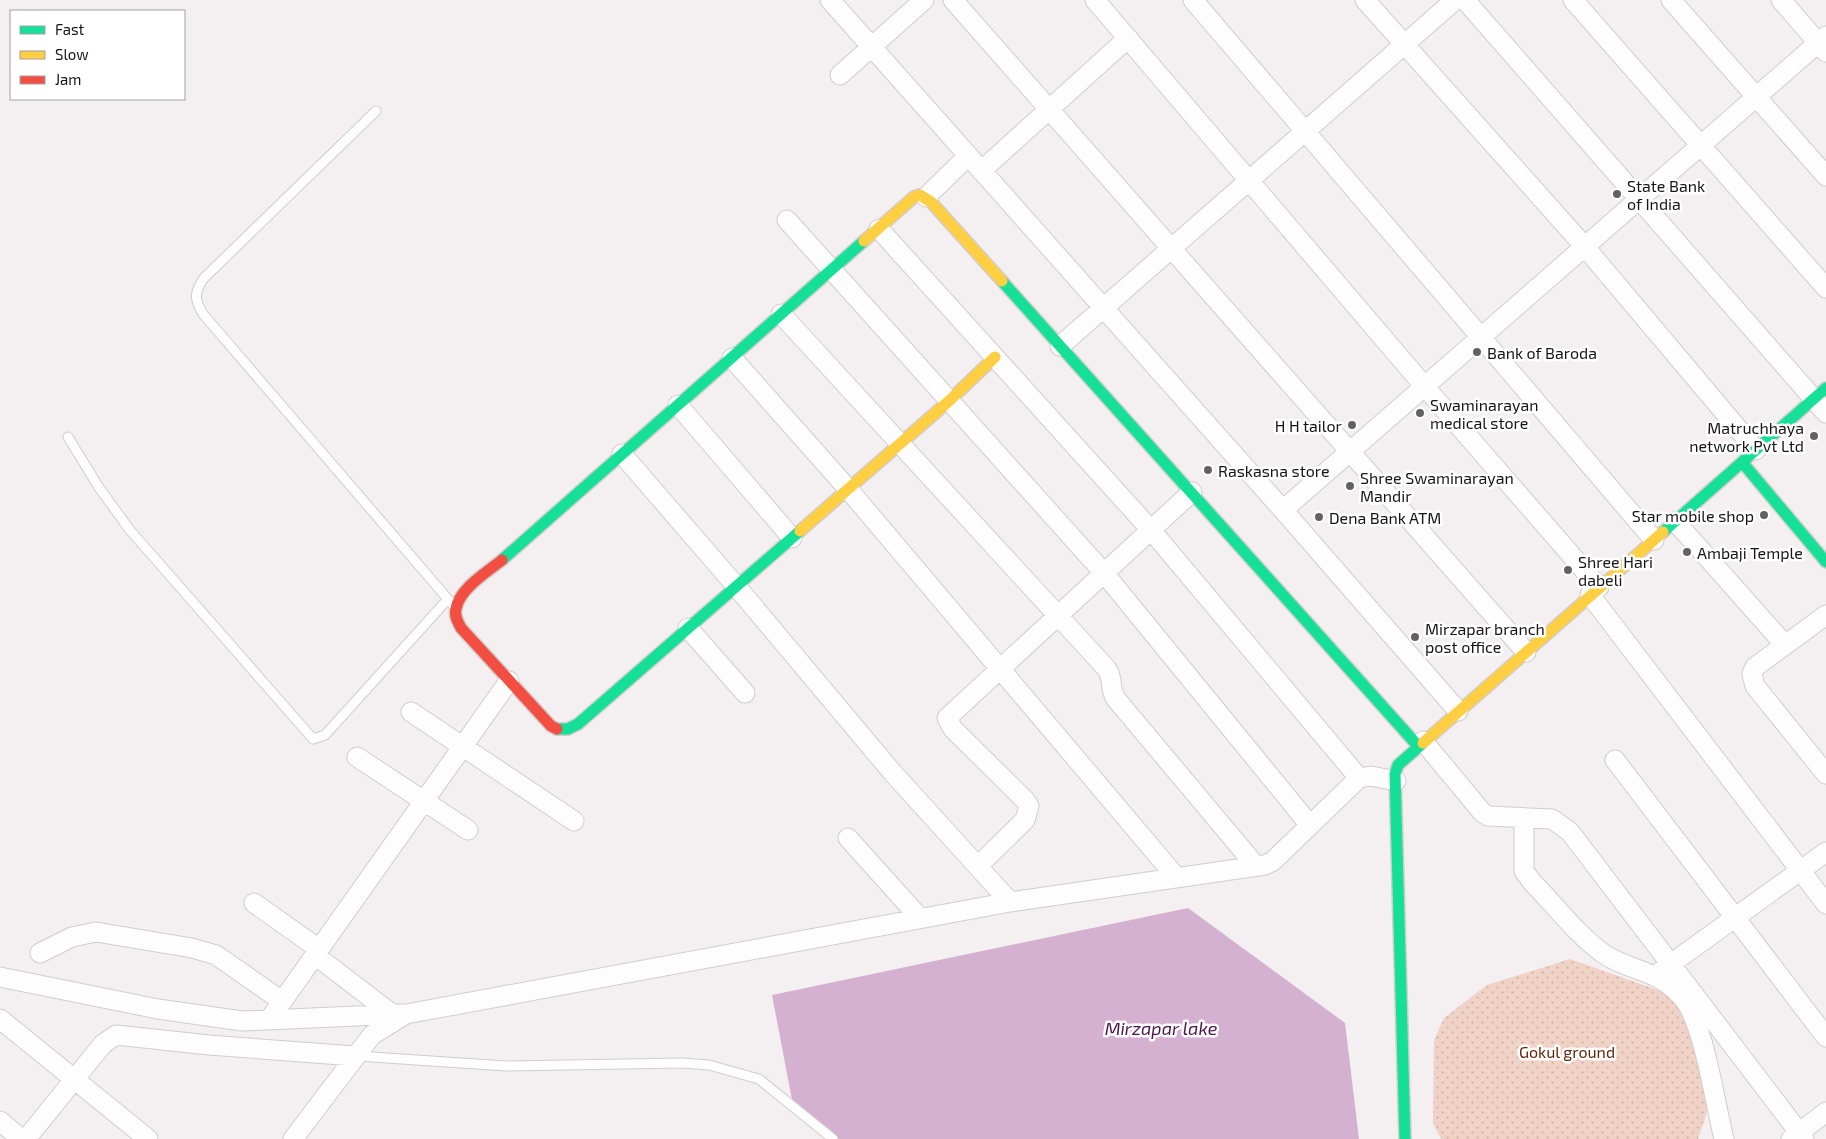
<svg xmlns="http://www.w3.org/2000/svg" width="1826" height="1139" font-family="'Exo 2',sans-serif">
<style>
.green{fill:url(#green-dots)}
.water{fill:#d4b1d0}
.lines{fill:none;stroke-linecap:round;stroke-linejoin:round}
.lane-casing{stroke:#d1cdce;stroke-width:11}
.street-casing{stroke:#d1cdce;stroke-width:21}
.fast-casing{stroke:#d1cdce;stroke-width:14}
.slow-casing{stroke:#d1cdce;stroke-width:14}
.jam-casing{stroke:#d1cdce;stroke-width:14}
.lane{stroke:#fdfdfd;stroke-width:9}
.street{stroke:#fdfdfd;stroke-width:19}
.fast{stroke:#16e098;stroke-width:11}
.slow{stroke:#ffcf43;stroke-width:11}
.jam{stroke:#f24e42;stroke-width:11}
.poi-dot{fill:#646162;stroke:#fff;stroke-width:2}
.labels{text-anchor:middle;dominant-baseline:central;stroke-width:5;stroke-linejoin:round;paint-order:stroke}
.poi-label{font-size:16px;fill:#171515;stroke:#fff;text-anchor:start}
.park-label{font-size:16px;fill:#5f270a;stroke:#fff}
.water-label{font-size:18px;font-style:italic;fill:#4d134b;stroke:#fff}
</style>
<defs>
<pattern id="green-dots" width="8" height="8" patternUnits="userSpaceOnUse" patternTransform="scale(1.25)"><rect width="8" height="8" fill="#f1d2c6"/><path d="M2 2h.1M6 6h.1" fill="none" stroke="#ceb3a9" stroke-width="1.8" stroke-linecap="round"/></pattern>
</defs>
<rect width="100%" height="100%" fill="#f4eff0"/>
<path class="green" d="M 1570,959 L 1683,999 L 1713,1094 L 1698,1139 L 1441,1139 L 1433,1123 L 1434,1040 L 1444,1018 L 1487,985 Z"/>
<path class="water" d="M 1188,908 L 1345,1023 L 1359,1139 L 838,1139 L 792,1100 L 772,995 Z"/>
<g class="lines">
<defs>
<path id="lane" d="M 376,111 L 204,278 C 194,292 194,299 203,314 L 453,605
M 68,437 L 98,486 L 129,529 L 313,739 L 325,735 L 448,599
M 357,1056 L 506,1066 L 682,1063 L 709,1065 L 759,1079 L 833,1139"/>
<path id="street" d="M 830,0 L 1283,510 L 1458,711
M 953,0 L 1526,652
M 1095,0 L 1425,387 L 1599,587
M 1193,0 L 1654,540
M 1365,0 L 1585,247 L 1756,450
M 1465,0 L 1826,413
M 1573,0 L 1826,288
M 1671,0 L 1826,176
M 1781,0 L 1826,52
M 840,75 L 924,0
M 981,171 L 1128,38
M 926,197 L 968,156
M 787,220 L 1104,573 L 1309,824
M 879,229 L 1151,530 L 1359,778
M 781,314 L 1107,669 C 1114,680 1109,689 1116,699 L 1256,866
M 1060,346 L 1455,0
M 732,358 L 848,489 L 1177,878
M 678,405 L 792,538
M 622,454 L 736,586 L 892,772 L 1010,902
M 1283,510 L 1826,36
M 1675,521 L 1785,645
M 1590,595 L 1826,904
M 1826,615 L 1755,667 L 1752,674 L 1755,686 L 1826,774
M 688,628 L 745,693
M 411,712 L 574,821
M 1423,741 L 1482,812 L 1488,816 L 1552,819 L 1570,832 L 1804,1139
M 357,757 L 468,830
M 1615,760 L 1826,1037
M 1524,819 L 1524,871 L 1532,882 C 1555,905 1577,935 1604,954 C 1631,972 1658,969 1683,998 C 1704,1023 1715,1104 1724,1139
M 848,838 L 920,918
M 978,866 L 1025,820 L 1029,806 L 1025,800 L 953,729 L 947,718 L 1192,492
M 254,903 L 319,949
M 40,953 L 72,937 L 96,932 L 192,948 L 216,955 L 282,1001
M 315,955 L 392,1014
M 1661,971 L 1826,852
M 0,977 L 158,1009 L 242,1021 L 402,1014
M 0,1019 L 148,1139
M 269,1020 L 509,681
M 0,1121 L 21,1139
M 26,1139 L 103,1044 L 116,1035 L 209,1045 L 354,1056
M 293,1139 L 372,1035 L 406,1014 L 1010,902 L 1265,865 L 1273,861 L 1359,778 L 1371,776 L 1396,781
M 1791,1139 L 1826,1112"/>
<path id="fast" d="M 1002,281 L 1418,746
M 1742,462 L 1826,562
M 1663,532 L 1826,388
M 502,560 L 864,241
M 557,729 L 568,729 L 578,724 L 800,531
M 1405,1139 L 1395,774 L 1398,765 L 1423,743"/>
<path id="slow" d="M 864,241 L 914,197 L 920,195 L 931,202 L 1002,281
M 800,531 L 949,401 L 995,357
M 1423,743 L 1663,532"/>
<path id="jam" d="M 502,560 C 487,572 459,589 456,609 C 454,616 458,622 461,628 L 551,726 L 557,729"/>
</defs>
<use href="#lane" class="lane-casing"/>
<use href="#street" class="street-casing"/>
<use href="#fast" class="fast-casing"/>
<use href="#slow" class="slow-casing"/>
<use href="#jam" class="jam-casing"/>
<use href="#lane" class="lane"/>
<use href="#street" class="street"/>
<use href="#fast" class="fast"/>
<use href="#slow" class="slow"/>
<use href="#jam" class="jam"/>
</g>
<g class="poi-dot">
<circle cx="1617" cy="194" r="5"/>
<circle cx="1477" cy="352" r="5"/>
<circle cx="1420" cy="413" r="5"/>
<circle cx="1352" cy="425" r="5"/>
<circle cx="1814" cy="436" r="5"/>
<circle cx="1208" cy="470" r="5"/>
<circle cx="1350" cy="486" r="5"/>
<circle cx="1764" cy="515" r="5"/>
<circle cx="1319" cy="517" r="5"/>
<circle cx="1687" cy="552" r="5"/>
<circle cx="1568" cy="570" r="5"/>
<circle cx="1415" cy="637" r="5"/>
</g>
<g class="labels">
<g class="poi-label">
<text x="1627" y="185">State Bank<tspan x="1627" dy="18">of India</tspan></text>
<text x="1487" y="352">Bank of Baroda</text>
<text x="1430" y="404">Swaminarayan<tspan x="1430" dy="18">medical store</tspan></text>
<text x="1342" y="425" text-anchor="end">H H tailor</text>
<text x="1804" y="427" text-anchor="end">Matruchhaya<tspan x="1804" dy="18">network Pvt Ltd</tspan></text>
<text x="1218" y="470">Raskasna store</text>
<text x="1360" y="477">Shree Swaminarayan<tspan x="1360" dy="18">Mandir</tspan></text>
<text x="1754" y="515" text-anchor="end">Star mobile shop</text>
<text x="1329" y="517">Dena Bank ATM</text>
<text x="1697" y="552">Ambaji Temple</text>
<text x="1578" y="561">Shree Hari<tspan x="1578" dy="18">dabeli</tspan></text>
<text x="1425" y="628">Mirzapar branch<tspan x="1425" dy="18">post office</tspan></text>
</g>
<g class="park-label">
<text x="1567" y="1051">Gokul ground</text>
</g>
<g class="water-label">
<text x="1161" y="1028">Mirzapar lake</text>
</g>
</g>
<rect x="10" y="10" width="175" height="90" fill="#ffffff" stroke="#a2a1a1"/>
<rect x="20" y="26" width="25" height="8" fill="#16e098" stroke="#a2a1a1"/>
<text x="55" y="35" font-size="15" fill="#171515">Fast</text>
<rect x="20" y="51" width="25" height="8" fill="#ffcf43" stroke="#a2a1a1"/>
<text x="55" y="60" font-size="15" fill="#171515">Slow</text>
<rect x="20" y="76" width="25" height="8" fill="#f24e42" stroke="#a2a1a1"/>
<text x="55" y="85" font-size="15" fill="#171515">Jam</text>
</svg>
